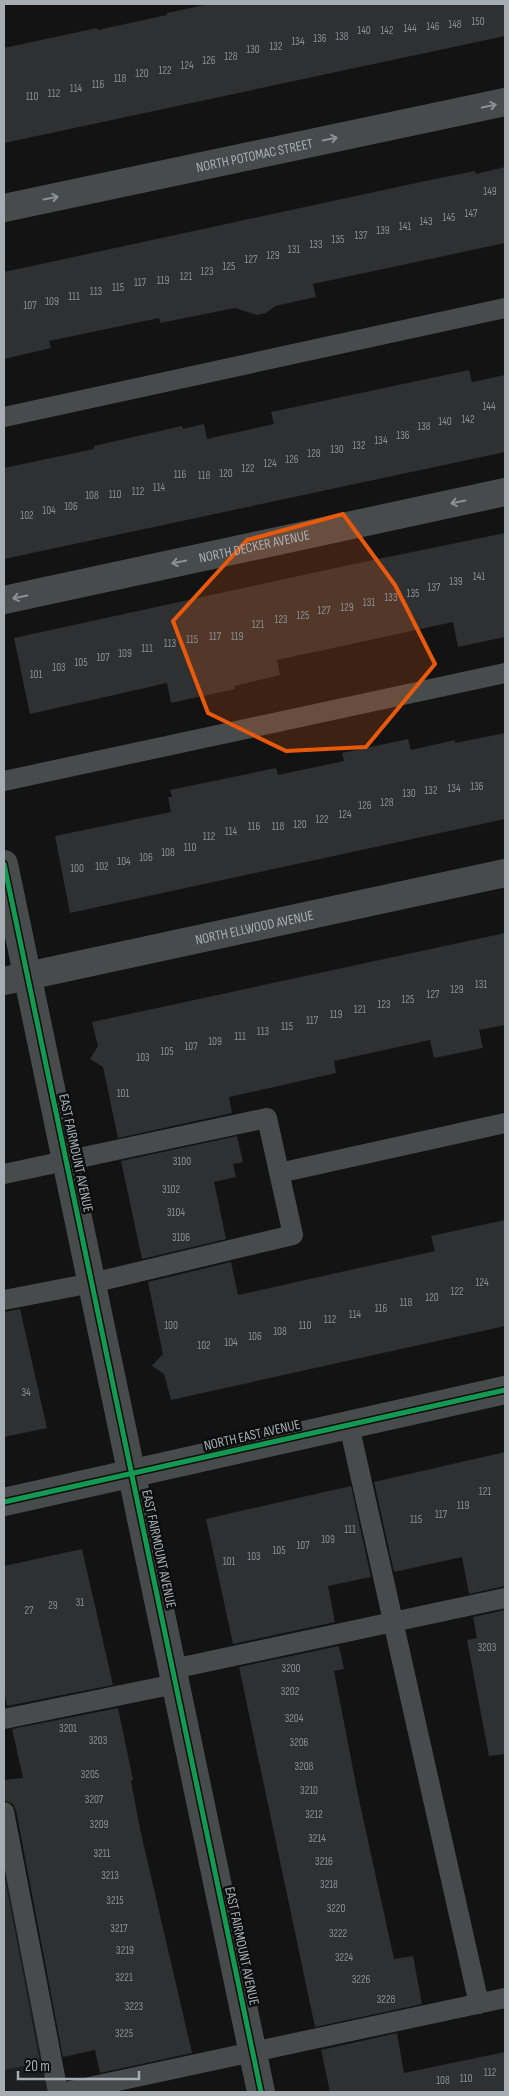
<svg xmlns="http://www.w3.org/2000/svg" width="509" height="2096" font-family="'Sofia Sans Condensed',sans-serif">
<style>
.built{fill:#1d1e1f}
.building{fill:#2f3032}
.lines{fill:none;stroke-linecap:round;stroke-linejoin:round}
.lane{stroke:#484b4c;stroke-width:20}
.street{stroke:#484b4c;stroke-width:28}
.cycleway-casing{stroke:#0e0e0f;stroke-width:8}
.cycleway{stroke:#139951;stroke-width:5}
.oneway{stroke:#8a9095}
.marked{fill:#e8590c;fill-opacity:0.2;stroke:#e8590c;stroke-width:4;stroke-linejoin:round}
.labels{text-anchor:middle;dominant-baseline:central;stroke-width:5;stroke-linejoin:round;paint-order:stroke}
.number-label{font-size:11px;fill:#888e94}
.street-label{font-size:14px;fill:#a6aeb4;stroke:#0e0e0f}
</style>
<rect width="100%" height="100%" fill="#131314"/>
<path class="built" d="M 4,1854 L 57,2092 L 4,2092 Z"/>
<path class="building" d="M 209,4 L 505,4 L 505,36 L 4,143 L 4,48 L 97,28 L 98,30 L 167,15 L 167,13 Z
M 505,167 L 505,243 L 313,284 L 316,297 L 275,306 L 266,313 L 257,315 L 235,308 L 160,323 L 159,318 L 49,341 L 51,348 L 4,359 L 4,272 L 430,180 L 475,171 L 476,174 Z
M 469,370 L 472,382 L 505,375 L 505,452 L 4,559 L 4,468 L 94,449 L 94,446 L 182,426 L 183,429 L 204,424 L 207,439 L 274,424 L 271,412 Z
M 505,533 L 505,637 L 458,647 L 453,622 L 277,660 L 280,675 L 234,686 L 235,689 L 171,703 L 167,683 L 30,714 L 14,638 L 349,565 Z
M 505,733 L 505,819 L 70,913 L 55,836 L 171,812 L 168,797 L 172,797 L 170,790 L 276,768 L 278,775 L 344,761 L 342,753 L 408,739 L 411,750 L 455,740 L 455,743 Z
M 505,933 L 505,1025 L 479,1030 L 483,1048 L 434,1058 L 430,1040 L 334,1061 L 336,1073 L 229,1097 L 232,1113 L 118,1138 L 103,1067 L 90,1059 L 98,1046 L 92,1022 Z
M 237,1136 L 243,1162 L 233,1164 L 236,1177 L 214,1182 L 226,1239 L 142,1259 L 121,1161 Z
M 505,1220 L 505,1326 L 171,1400 L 164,1374 L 152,1366 L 163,1354 L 148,1282 L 231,1262 L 238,1295 L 435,1251 L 431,1236 Z
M 20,1309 L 47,1428 L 4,1437 L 4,1312 Z
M 505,1452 L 505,1586 L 469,1594 L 462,1557 L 394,1572 L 374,1482 Z
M 351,1486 L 371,1577 L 328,1586 L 335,1622 L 233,1644 L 206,1519 Z
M 82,1549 L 113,1685 L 7,1706 L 4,1690 L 4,1566 Z
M 505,1610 L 505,1754 L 489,1756 L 467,1640 L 477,1638 L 473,1617 Z
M 339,1646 L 344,1669 L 334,1671 L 358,1795 L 394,1959 L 413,1956 L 422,2004 L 315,2027 L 239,1667 Z
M 118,1708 L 133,1780 L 131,1781 L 140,1829 L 192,2053 L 100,2073 L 95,2050 L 63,2057 L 16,1810 L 13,1804 L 4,1800 L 4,1780 L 23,1778 L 12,1729 Z
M 4,1873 L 40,2063 L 4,2070 Z
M 397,2033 L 404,2073 L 505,2052 L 505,2092 L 330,2092 L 321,2050 Z"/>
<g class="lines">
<path class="lane" d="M 4,417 L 505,308
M 4,781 L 505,673
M 279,1173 L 505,1123
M 4,1174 L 267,1118 L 293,1235 L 92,1283 L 4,1300
M 349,1425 L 479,2004
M 173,1669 L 505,1598
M 4,1719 L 175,1684
M 4,1812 L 58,2092
M 66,2092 L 505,1998"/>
<g class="street">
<path id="s1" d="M 4,208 L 505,102"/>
<path id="s2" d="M 4,600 L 505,492"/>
<path d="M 4,864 L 261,2092"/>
<path id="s3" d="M 4,981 L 505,873"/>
<path d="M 4,1502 L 505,1390"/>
</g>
<defs>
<path id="cycleway" d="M 4,864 L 261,2092
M 4,1502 L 505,1390"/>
</defs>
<use href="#cycleway" class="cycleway-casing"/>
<use href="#cycleway" class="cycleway"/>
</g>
<defs><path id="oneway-shaft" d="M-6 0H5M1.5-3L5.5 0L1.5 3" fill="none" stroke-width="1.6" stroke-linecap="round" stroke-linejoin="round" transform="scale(1.25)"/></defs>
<g class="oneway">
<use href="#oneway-shaft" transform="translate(489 106) rotate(-12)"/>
<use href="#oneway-shaft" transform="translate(330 139) rotate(-12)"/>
<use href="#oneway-shaft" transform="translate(51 198) rotate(-12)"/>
<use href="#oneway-shaft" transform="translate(458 502) rotate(168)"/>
<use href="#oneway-shaft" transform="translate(179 562) rotate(168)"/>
<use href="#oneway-shaft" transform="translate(20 597) rotate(168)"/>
</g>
<path class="marked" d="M 343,514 L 395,585 L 435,664 L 366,747 L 286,751 L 208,713 L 173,621 L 247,540 Z"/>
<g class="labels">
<g class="number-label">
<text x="478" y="21">150</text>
<text x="455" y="24">148</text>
<text x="433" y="26">146</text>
<text x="410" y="28">144</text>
<text x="364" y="30">140</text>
<text x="387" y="30">142</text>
<text x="342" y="36">138</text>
<text x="320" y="38">136</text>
<text x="298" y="41">134</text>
<text x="276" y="46">132</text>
<text x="253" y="49">130</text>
<text x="231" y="56">128</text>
<text x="209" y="60">126</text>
<text x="187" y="65">124</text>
<text x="165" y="70">122</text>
<text x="142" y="73">120</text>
<text x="120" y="78">118</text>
<text x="98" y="84">116</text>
<text x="76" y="88">114</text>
<text x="54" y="93">112</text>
<text x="32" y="96">110</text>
<text x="490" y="191">149</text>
<text x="471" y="213">147</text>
<text x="449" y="217">145</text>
<text x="426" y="221">143</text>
<text x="405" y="226">141</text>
<text x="383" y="230">139</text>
<text x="361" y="235">137</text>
<text x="338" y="239">135</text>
<text x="316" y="244">133</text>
<text x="294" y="249">131</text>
<text x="273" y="255">129</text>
<text x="251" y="259">127</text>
<text x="229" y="266">125</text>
<text x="207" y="271">123</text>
<text x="186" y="276">121</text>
<text x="163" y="280">119</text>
<text x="140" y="282">117</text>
<text x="118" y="287">115</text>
<text x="96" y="291">113</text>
<text x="74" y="296">111</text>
<text x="52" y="301">109</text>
<text x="30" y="305">107</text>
<text x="489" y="406">144</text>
<text x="468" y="419">142</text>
<text x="445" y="421">140</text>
<text x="424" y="426">138</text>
<text x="403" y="435">136</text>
<text x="381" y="440">134</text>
<text x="359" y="445">132</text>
<text x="337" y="449">130</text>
<text x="314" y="453">128</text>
<text x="292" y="459">126</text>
<text x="270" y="463">124</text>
<text x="248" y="468">122</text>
<text x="226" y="473">120</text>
<text x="180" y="474">116</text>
<text x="204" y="475">118</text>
<text x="159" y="487">114</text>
<text x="138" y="491">112</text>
<text x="115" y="494">110</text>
<text x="92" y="495">108</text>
<text x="71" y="506">106</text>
<text x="49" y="510">104</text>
<text x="27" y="515">102</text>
<text x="479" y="576">141</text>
<text x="456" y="581">139</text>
<text x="434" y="587">137</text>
<text x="413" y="593">135</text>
<text x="391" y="597">133</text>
<text x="369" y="602">131</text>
<text x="347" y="607">129</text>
<text x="324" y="610">127</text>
<text x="303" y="615">125</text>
<text x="281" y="619">123</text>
<text x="258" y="624">121</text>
<text x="215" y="636">117</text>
<text x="237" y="636">119</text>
<text x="192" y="639">115</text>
<text x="170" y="643">113</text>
<text x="147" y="648">111</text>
<text x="125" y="653">109</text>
<text x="103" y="657">107</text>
<text x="81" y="662">105</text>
<text x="59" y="667">103</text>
<text x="36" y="674">101</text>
<text x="477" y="786">136</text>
<text x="454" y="788">134</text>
<text x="431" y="790">132</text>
<text x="409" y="793">130</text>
<text x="387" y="802">128</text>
<text x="365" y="805">126</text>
<text x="345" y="814">124</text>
<text x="322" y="819">122</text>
<text x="300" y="824">120</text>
<text x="254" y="826">116</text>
<text x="278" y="826">118</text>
<text x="231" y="831">114</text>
<text x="209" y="836">112</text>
<text x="190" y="847">110</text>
<text x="168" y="852">108</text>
<text x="146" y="857">106</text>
<text x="124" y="861">104</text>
<text x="102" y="866">102</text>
<text x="77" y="868">100</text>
<text x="481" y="984">131</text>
<text x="457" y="989">129</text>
<text x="433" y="994">127</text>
<text x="408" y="999">125</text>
<text x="384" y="1004">123</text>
<text x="360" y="1009">121</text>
<text x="336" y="1014">119</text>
<text x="312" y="1020">117</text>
<text x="287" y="1026">115</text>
<text x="263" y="1031">113</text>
<text x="240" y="1036">111</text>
<text x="215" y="1041">109</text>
<text x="191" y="1046">107</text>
<text x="167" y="1051">105</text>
<text x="143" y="1057">103</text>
<text x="123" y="1093">101</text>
<text x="182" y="1161">3100</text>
<text x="171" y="1189">3102</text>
<text x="176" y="1212">3104</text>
<text x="181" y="1237">3106</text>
<text x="482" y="1282">124</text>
<text x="457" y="1291">122</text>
<text x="432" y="1297">120</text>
<text x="406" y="1302">118</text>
<text x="381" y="1308">116</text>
<text x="355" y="1314">114</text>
<text x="330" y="1319">112</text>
<text x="171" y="1325">100</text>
<text x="305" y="1325">110</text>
<text x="280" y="1331">108</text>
<text x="255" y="1336">106</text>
<text x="231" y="1342">104</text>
<text x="204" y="1345">102</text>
<text x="26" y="1392">34</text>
<text x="485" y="1491">121</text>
<text x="463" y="1505">119</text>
<text x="441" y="1514">117</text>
<text x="416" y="1519">115</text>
<text x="350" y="1529">111</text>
<text x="328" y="1539">109</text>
<text x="303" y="1545">107</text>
<text x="279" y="1550">105</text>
<text x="254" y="1556">103</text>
<text x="229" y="1561">101</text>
<text x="80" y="1602">31</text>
<text x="53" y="1605">29</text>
<text x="29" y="1610">27</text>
<text x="487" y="1647">3203</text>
<text x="291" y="1668">3200</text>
<text x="290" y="1691">3202</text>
<text x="294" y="1718">3204</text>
<text x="68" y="1728">3201</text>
<text x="98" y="1740">3203</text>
<text x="299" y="1742">3206</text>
<text x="304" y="1766">3208</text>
<text x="90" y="1774">3205</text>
<text x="309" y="1790">3210</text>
<text x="94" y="1799">3207</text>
<text x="314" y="1814">3212</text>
<text x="99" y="1824">3209</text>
<text x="317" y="1838">3214</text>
<text x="102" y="1853">3211</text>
<text x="324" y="1861">3216</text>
<text x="110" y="1875">3213</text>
<text x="329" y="1884">3218</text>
<text x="115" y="1900">3215</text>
<text x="336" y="1908">3220</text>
<text x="119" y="1928">3217</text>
<text x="338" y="1933">3222</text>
<text x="125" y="1950">3219</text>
<text x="344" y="1957">3224</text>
<text x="124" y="1977">3221</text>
<text x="361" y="1979">3226</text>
<text x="386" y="1999">3228</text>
<text x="134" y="2006">3223</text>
<text x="124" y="2033">3225</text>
<text x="490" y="2072">112</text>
<text x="466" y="2078">110</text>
<text x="443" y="2080">108</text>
</g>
<g class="street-label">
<text stroke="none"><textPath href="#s1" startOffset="256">NORTH POTOMAC STREET</textPath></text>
<text stroke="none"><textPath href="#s2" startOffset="256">NORTH DECKER AVENUE</textPath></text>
<text stroke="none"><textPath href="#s3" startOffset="256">NORTH ELLWOOD AVENUE</textPath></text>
<text transform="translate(76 1153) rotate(78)">EAST FAIRMOUNT AVENUE</text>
<text transform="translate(252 1435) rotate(-13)">NORTH EAST AVENUE</text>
<text transform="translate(159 1549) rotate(78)">EAST FAIRMOUNT AVENUE</text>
<text transform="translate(242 1946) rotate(78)">EAST FAIRMOUNT AVENUE</text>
</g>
</g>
<rect width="509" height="2096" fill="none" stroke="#a6aeb4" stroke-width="10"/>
<path d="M18 2071v8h121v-8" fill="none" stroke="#a6aeb4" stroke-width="2.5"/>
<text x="25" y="2071" font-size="15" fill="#a6aeb4" stroke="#0e0e0f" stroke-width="4" paint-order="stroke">20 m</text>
</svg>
